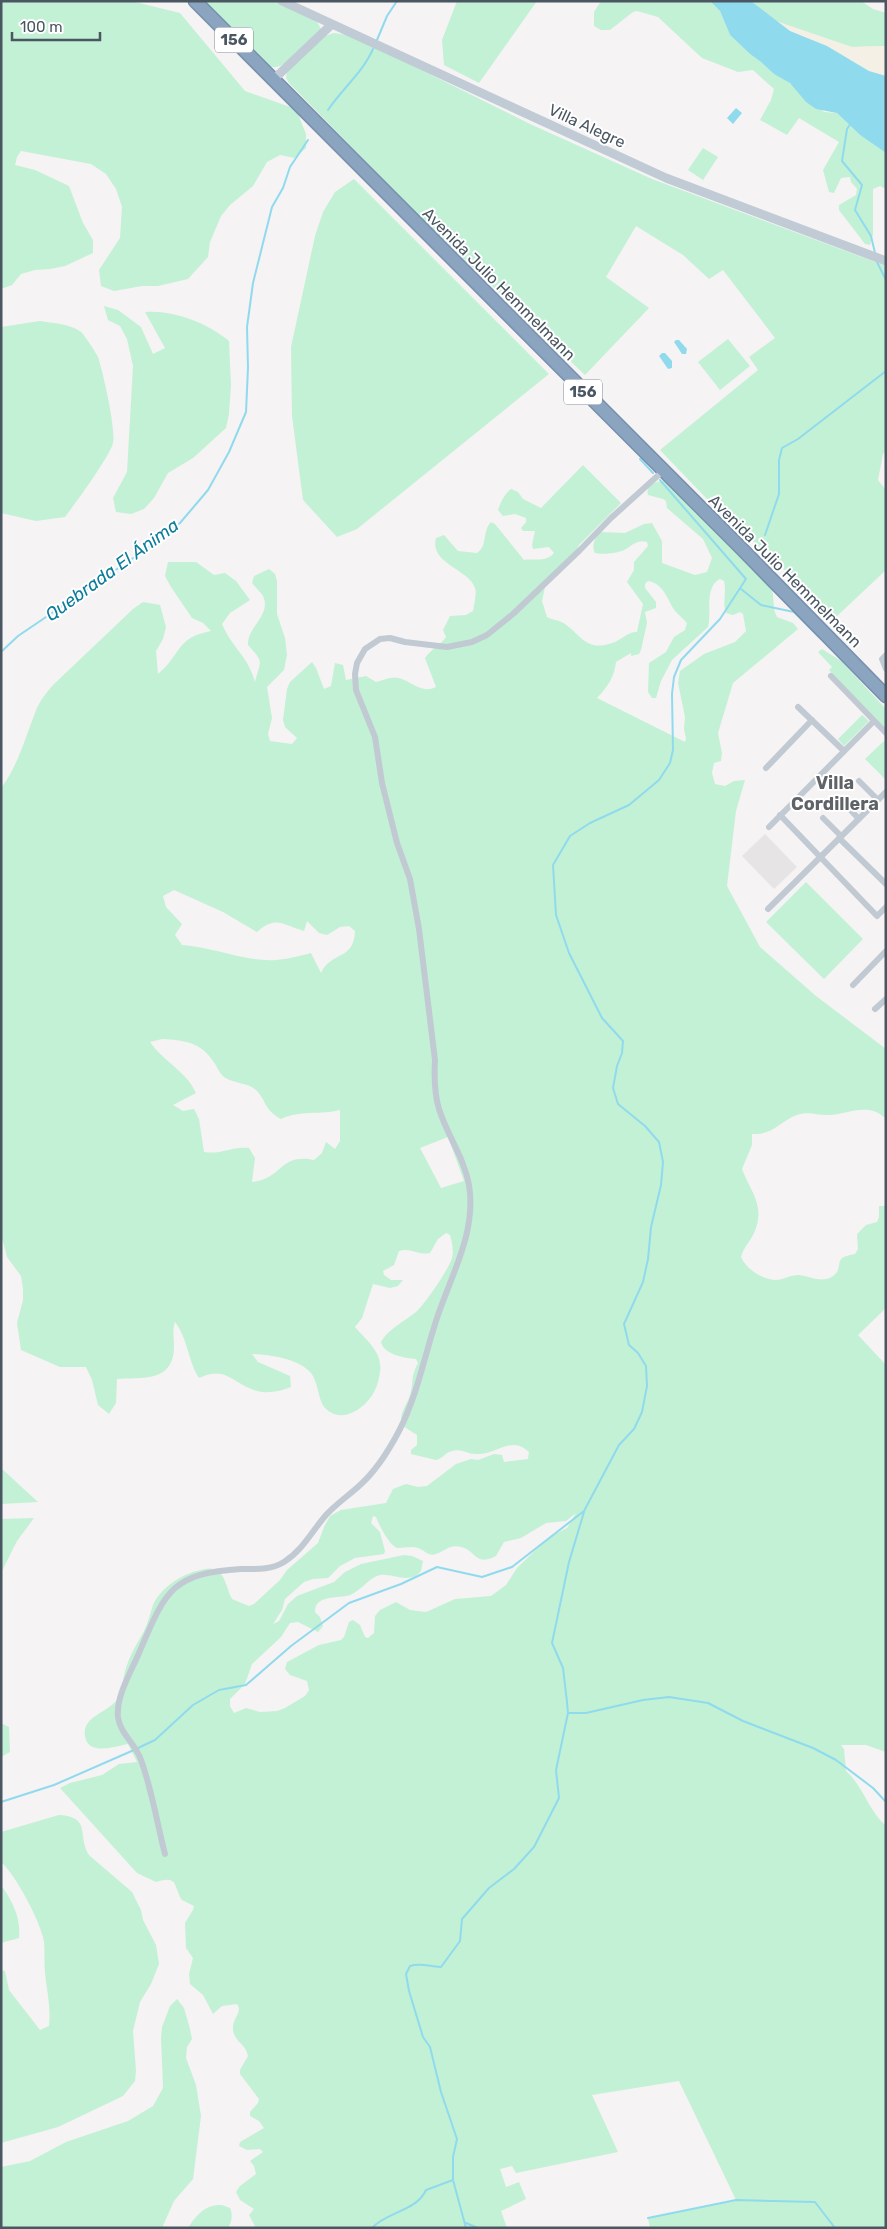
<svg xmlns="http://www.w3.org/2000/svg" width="887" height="2229" font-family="Rubik,sans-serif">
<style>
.education{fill:#e6e4e5}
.green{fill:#c3f1d5;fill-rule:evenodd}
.sand{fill:#f5f0e5}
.water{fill:#90daee}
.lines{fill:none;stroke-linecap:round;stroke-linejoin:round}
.stream{stroke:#90daee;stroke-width:2}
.highway-casing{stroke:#7690ad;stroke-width:15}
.street{stroke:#c1cad2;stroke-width:6}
.secondary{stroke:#c1cbd6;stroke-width:9}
.highway{stroke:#8ba5c1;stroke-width:12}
.labels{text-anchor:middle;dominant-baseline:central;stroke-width:4;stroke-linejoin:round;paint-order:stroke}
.shield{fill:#fff;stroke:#808990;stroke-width:1}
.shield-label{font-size:15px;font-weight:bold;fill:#4a5661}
.street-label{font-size:16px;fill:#4a5661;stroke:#fff}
.water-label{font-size:18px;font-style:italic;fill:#0c7c9b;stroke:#fff}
.neighbourhood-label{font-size:18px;font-weight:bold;fill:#5f6368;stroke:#fff}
</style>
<rect width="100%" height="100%" fill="#f5f3f3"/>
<path class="education" d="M 765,834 L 797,867 L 774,889 L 742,856 Z"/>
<path class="green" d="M 1,1 L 131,1 L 180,13 L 245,91 L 296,109 L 306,134 L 306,148 L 295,158 L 280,155 L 267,162 L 253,186 L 230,205 L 221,216 L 210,242 L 208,257 L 188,279 L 158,286 L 142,286 L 114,291 L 101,286 L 99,270 L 120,238 L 122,207 L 116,189 L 106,174 L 91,164 L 21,151 L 17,157 L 15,165 L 35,170 L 69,186 L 83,223 L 93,240 L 93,253 L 65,266 L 50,269 L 35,270 L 21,274 L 12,285 L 1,289 Z
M 201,1 L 276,1 L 312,19 L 317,22 L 321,29 C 311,38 288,66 276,67 C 270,68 266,64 262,60 Z
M 457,1 L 537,1 L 479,83 L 444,65 L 442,40 Z
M 601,1 L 710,1 L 720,11 L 730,35 L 750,54 L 761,62 L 774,74 L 784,78 L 824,112 L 837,113 L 860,135 L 886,153 L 886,189 L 880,186 L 873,189 L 873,234 L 870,245 L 865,244 L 839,210 L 839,205 L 856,195 L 857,189 L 851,182 L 850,177 L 841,178 L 834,193 L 829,192 L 823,170 L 839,142 L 799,118 L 787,135 L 760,120 L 771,100 L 774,89 L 753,70 L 738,72 L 702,58 L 658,17 L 637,11 L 633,12 L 610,30 L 601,30 L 594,26 L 594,12 Z
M 751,1 L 861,1 L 873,9 L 886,13 L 886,46 L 852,47 L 820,38 L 776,21 Z
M 334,33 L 353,36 L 530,124 L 652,179 L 886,266 L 886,451 L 883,454 L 878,480 L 886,490 L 886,570 L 836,617 L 707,499 L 660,450 L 758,370 L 749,357 L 775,338 L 723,270 L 709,279 L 683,255 L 636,226 L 606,277 L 649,308 L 585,375 L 416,213 L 289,83 L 286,78 L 287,71 L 324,36 Z
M 703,148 L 718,157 L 703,180 L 688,170 Z
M 354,179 L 549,374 L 357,529 L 337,537 L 303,500 L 292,416 L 291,347 L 315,236 L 323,212 L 335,192 Z
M 104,306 L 118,310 L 141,327 L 153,354 L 165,348 L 145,312 C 174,310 207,323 229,341 L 231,385 L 229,414 L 226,428 L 193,458 L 168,473 L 154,498 L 144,509 L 131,514 L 116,512 L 113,498 L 127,472 L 133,366 L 127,339 L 120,326 L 108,320 Z
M 40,321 C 52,323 71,324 81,332 C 84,334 96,353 98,357 C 103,372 116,429 113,443 C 110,456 75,504 65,517 L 36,521 L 1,513 L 1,327 Z
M 728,339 L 750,366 L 720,390 L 698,362 Z
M 583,465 L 621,503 L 579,545 L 574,555 L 545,587 L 542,601 L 547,617 C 552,620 560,620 565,624 C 581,635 586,652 612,643 C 622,640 627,632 637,632 L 643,604 L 627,582 L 634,570 L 634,562 L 648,546 L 647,542 C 637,539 632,546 624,550 C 618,553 601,555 595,553 C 591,547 595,537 600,532 L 625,533 L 644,524 L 652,523 L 662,541 L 662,563 L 695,575 L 707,572 L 712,558 L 703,539 L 667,508 L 666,501 L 663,499 L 648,495 C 645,484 657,482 665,480 L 771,586 C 775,597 772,609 777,617 L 793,623 L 798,629 L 733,683 L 718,733 L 722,753 L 721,761 L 714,763 L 712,773 L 715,784 L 725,786 L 734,781 L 745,780 L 736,811 L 727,886 L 760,947 L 816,996 L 886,1049 L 886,1119 C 881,1114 876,1111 869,1110 C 855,1108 841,1115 827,1115 C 816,1115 807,1111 797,1115 C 778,1122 774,1135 752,1134 L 752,1145 L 742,1169 C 751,1193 766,1206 754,1233 C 750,1242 743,1248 741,1257 C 746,1269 763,1280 776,1280 C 783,1280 790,1275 799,1275 C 810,1276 822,1284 833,1276 C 846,1266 830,1258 855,1254 L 858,1249 L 857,1234 L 866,1225 L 877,1222 L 879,1217 L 879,1206 L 886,1206 L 886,1308 L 858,1335 L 886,1365 L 886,1752 L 866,1745 L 841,1745 L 844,1749 L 846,1771 C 863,1786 868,1810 886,1826 L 886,2228 L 650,2228 L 648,2218 L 736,2200 L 679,2081 L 592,2095 L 618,2152 L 516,2173 L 512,2166 L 500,2169 L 506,2187 L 519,2182 L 526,2199 L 501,2211 L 507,2228 L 256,2228 L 249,2215 L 254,2209 L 240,2200 L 236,2192 L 240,2186 L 256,2174 L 254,2166 L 250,2161 L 263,2152 L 260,2149 L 247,2150 L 239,2146 L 240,2142 L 264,2128 L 259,2121 L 250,2116 L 250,2112 L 258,2103 L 259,2099 L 240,2074 L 240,2070 L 248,2056 C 246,2043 232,2041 233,2027 C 233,2020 239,2015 239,2008 L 237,2004 L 222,2006 L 213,2014 L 203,1995 L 190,1984 L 189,1974 L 193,1958 L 186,1948 L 185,1923 L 193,1910 L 194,1906 L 182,1900 C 173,1886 179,1875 156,1882 L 137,1873 L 60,1788 L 70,1783 L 102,1775 L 119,1764 L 137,1762 L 128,1744 C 116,1746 92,1755 86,1740 C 78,1716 110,1713 118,1698 C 123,1688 123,1675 127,1665 C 131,1653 138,1642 144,1631 C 148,1623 150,1614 153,1605 C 160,1589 180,1575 197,1571 C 205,1569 212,1566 219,1572 C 226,1578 227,1590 232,1599 L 249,1606 L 254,1604 L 280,1580 L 287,1570 L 318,1543 L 324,1527 L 330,1516 L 341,1510 L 386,1503 L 393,1489 L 406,1484 L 418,1487 L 427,1486 L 456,1464 L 471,1459 L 478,1460 L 494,1454 L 502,1455 L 504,1462 L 528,1459 L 529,1452 C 511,1435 497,1454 478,1454 C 466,1455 462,1447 449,1452 C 444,1454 442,1459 436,1460 L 411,1454 L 411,1450 L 417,1445 L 417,1435 L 403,1426 C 397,1416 407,1405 410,1395 C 414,1382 410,1378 418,1363 L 416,1359 C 405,1358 384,1355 381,1342 C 388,1329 405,1321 416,1312 C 425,1304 449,1269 452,1258 C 454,1250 452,1242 450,1235 L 446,1233 L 438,1239 L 430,1253 C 419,1256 410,1247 399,1251 L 394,1265 L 383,1271 L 384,1275 L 391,1280 L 403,1280 L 398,1286 L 390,1288 L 373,1284 L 362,1318 L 355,1327 C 366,1340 383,1352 380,1372 C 379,1378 378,1384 375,1390 C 367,1407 343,1425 326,1409 C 317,1400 319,1380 309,1371 C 295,1358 270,1355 252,1354 L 258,1362 L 290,1376 L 291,1387 C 281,1391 268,1394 257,1391 C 232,1384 227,1365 199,1378 C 188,1361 188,1339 175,1322 C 172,1331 174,1337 174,1346 C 174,1383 142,1377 117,1379 L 116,1403 L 109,1414 L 98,1405 L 92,1380 L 86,1367 L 60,1367 L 21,1350 L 17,1323 L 23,1300 L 23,1289 L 21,1276 L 7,1257 L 1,1234 L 1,788 C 19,765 26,734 37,708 C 41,699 47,692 53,685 L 133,609 L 143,602 L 160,605 L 166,627 L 163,639 L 156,651 L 158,674 C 182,654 175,638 211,631 L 203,623 L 192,618 L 171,587 L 165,576 L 168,562 L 196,562 L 214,575 L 225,573 L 236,581 L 250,600 L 230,613 L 222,624 C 232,648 248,656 255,682 C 261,659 264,663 248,645 C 247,627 272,615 263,596 C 261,592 255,587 252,583 L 254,576 L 269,569 L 275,574 L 277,581 L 277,614 L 285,638 L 287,655 L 284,670 L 267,687 L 272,718 L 268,734 L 270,741 L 292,744 L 297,738 L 285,727 L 283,720 L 287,689 L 290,682 L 312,662 L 316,668 L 324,689 L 331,686 L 335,663 L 343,665 L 346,680 L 366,676 L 376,682 C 383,680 392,676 399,678 C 413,682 421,694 436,687 L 425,658 C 431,649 440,646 446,637 L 443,630 L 450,616 L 466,615 L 473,611 C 474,604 477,595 475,588 C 469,569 429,564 436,538 L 444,535 L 458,551 L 477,553 C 488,546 482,531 491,522 L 495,524 L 524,560 C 535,558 545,563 554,553 L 549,547 L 533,549 L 532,545 L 535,531 L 523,531 L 521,528 L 526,522 L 526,518 L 515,514 L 503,516 L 498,510 C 500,503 506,492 511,489 L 518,492 L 523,499 L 541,508 ZM 720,579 L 724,581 C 727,592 722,602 726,613 L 733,615 L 740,612 L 743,614 L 746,631 L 735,642 L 704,654 L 680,671 L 678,683 L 685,717 L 684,729 L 686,739 L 685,742 L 597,698 C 608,686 614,678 616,662 L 631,653 L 631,656 L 639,654 L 641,650 L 647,623 L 645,612 L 656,608 L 656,602 L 645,588 L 645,584 L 648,581 C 662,583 667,597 673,608 C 676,613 683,618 687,623 L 685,630 L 674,637 L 666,652 L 649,663 L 648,692 L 652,698 L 656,698 L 661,681 L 672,660 L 708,627 C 712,613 704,587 720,579 ZM 174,890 L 223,912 L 257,932 C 276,915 283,925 304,931 L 307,921 L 319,933 L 327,935 L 340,927 L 349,926 L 355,931 C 354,961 331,951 321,973 L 311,953 C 300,956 288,959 276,960 C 244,962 214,947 182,945 L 175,935 L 182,924 L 166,907 L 163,896 ZM 162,1039 C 183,1040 201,1042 213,1061 C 217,1066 219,1073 224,1077 C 234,1084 247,1082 256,1090 C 267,1101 263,1109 281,1119 C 299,1110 320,1115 340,1110 L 340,1141 L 335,1149 L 326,1142 L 322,1153 L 314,1160 C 279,1153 283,1179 252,1182 L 255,1158 L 249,1148 C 232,1146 221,1155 204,1152 L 199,1119 L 194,1109 L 183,1111 L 173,1105 L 196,1093 C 187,1072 163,1061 150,1042 ZM 448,1137 L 464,1181 L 441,1188 L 420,1148 ZM 576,1513 L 567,1528 L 548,1538 L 517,1568 L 506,1585 L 491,1596 L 455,1599 L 426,1612 L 410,1610 L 396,1602 L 380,1610 L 375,1616 L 374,1633 L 368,1638 L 365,1637 L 360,1625 L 353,1620 L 349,1622 L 344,1637 L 341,1640 L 319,1645 L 287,1662 L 285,1669 L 290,1675 L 307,1681 L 309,1690 L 305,1696 L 285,1708 L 277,1711 L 260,1712 L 246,1708 L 234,1713 L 230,1706 L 230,1699 L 245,1684 L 252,1664 L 281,1637 L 290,1623 L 298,1622 L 318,1632 L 323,1626 L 320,1617 L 315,1612 C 315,1594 338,1599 350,1595 C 361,1591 368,1578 380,1575 C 393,1573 410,1585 421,1571 L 423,1561 L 412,1556 L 404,1555 L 361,1564 L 345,1572 L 334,1582 L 297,1596 L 288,1604 L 279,1621 L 273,1624 L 282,1610 L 285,1599 L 304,1582 L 313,1579 L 328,1578 L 340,1566 L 355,1558 L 384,1554 L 385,1551 L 380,1532 L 371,1523 L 373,1516 L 376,1517 C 379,1525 390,1547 398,1548 C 404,1548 412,1546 418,1548 C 424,1550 429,1557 436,1554 C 445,1551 450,1544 461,1547 C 476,1550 475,1567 496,1556 L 504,1542 L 521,1538 L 546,1523 L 566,1521 Z
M 822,649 L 841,661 L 886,709 L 886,729 L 829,670 L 832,667 L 818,652 Z
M 862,715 L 869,721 L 844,746 L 838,739 Z
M 884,741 L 886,743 L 886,780 L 865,759 Z
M 806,882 L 863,939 L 824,979 L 766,922 Z
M 1,1468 L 38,1502 L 1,1504 Z
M 34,1518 L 17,1541 L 1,1573 L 1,1519 Z
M 1,1723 L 9,1727 L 10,1752 L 1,1757 Z
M 59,1815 C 93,1817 76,1837 90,1856 L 132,1892 L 141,1910 L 143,1920 L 156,1945 L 159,1964 L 151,1984 L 140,2002 L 133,2031 L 136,2071 L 135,2081 L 123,2096 L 58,2127 L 1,2143 L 1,1970 L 5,1971 L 9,1990 L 40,2030 L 49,2026 C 51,2007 47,1991 45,1973 C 44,1963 45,1952 44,1942 C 41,1923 16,1875 1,1862 L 1,1832 Z
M 1,1885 C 13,1902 21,1918 19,1938 L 1,1943 Z
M 177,1999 L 184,2008 L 190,2029 L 192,2039 L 187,2047 L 186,2058 L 196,2085 L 201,2116 L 193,2179 L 174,2201 L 162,2228 L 1,2228 L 1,2167 L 30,2161 L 66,2142 L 128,2121 L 153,2106 L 163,2088 L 161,2038 L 162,2027 L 170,2006 Z
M 222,2205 L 230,2208 C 233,2215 232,2221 228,2228 L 188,2228 C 196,2215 206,2204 222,2205 Z"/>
<path class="sand" d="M 776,21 L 852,47 L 886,46 L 886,76 C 872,75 863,66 851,60 C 826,46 799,39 776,21 Z"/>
<path class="water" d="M 710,1 L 751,1 L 790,31 L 827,46 L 869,71 L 886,76 L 886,153 L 860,135 L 837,113 L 816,109 L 806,102 L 790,83 L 774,74 L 761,62 L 750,54 L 730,35 L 720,11 Z
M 736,108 L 742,113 L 733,124 L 727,118 Z
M 676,340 L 679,340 L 687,349 L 686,354 L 682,354 L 674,342 Z
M 662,353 L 665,353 L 672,361 L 672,368 L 668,369 L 659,356 Z"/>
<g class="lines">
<path class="stream" d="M 377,40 L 387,16 L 397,1
M 328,110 C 342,89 363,72 373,49
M 851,123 L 847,129 L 842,161 L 862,185 L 855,210 L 871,236 L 875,253
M 876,260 L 886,280
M 640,459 L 653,473
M 765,535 L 779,494 L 779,460 L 782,448 L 798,439 L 886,371
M 741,589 L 761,605 L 794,612 L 819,637
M 1,652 L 18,636 L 148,548 L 180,523 L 208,490 L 229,452 L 246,412 L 248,368 L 247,327 L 253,283 L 272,207 L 283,188 L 290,167 L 308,140
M 568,1713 L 586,1713 L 643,1700 L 669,1697 L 708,1703 L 743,1721 L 813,1748 L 836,1760 L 873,1788 L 886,1802
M 138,1748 L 155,1740 L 193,1705 L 219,1690 L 246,1685 L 291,1646 L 349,1603 L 401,1584 L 437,1567 L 482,1577 L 512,1567 L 584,1511 L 619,1445 L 634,1429 L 642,1412 L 647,1386 L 646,1366 L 638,1353 L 629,1345 L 624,1324 L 643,1282 L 648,1259 L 651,1227 L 661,1185 L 663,1162 L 659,1142 L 645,1126 L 618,1104 L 613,1088 L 617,1066 L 622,1053 L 623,1041 L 602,1018 L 569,953 L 556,915 L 553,865 L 570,836 L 590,823 L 629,805 L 659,780 L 670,763 L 673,750 L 672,694 L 674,677 L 681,660 L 720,619 L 746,579 L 660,480
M 1,1802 L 54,1785 L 134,1750
M 648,2218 L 736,2200 L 815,2202 L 835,2228
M 466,2223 L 478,2228
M 372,2228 C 386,2212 417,2211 426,2190 L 453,2180
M 466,2228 L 453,2180 L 453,2157 L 457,2139 L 441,2092 L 430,2047 L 423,2037 L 409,1991 L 406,1974 L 410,1966 C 422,1962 428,1967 441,1967 L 460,1941 L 462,1919 L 489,1888 L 514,1869 L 534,1847 L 559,1798 L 556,1770 L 568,1713 L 567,1702 L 563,1668 L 552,1643 L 569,1562 L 584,1512"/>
<defs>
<path id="highway" d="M 195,1 L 740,547 L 886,696"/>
</defs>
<use href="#highway" class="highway-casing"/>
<path class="street" d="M 886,655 L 882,659 L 886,669
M 831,676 L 886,733
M 798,707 L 844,751
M 766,768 L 812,720
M 859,781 L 878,800
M 842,801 L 859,819
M 780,815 L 877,916 L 886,907
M 823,818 L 841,836
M 769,827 L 874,721
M 839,838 L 886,884
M 768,909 L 886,792
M 853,985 L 886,951
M 875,1009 L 886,999
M 165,1854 C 157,1823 152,1790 141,1760 C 136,1744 120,1734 118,1717 C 116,1696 131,1672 139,1653 C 165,1593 170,1573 241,1569 C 256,1569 271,1570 284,1562 C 303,1550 312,1531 326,1515 C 336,1504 348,1496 359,1486 C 376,1471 388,1452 399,1431 C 417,1396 424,1358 436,1321 C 450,1277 477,1233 469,1185 C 464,1157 447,1135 439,1109 C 434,1092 434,1077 435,1060 L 419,929 L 410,879 L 397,843 L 382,783 L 375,737 L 356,690 L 355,674 L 357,663 L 365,649 L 380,639 L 390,638 L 405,642 L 447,647 L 472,642 L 487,635 L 513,614 L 580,550 L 611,518 L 663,471"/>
<path class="secondary" d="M 282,1 L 666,178 L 886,261
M 274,79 L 331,25"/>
<use href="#highway" class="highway"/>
</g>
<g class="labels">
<g class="shield">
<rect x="215" y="27.5" width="38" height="25" rx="4"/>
<rect x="564" y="379.5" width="38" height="25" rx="4"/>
</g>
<g class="shield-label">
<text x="234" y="40">156</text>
<text x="583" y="392">156</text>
</g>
<g class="street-label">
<text transform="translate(587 126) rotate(25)">Villa Alegre</text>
<text transform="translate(499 284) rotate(45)">Avenida Julio Hemmelmann</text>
<text transform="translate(785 571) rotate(45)">Avenida Julio Hemmelmann</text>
</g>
<g class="water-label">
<text transform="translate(112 570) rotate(-36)">Quebrada El Ánima</text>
</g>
<g class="neighbourhood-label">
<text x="835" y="783">Villa<tspan x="835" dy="21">Cordillera</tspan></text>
</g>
</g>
<rect width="887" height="2229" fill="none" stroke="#4a5661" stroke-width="5"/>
<path d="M12 32v8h88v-8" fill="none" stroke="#4a5661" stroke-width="2.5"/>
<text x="20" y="32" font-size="15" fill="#4a5661" stroke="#ffffff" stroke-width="4" paint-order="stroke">100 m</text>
</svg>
